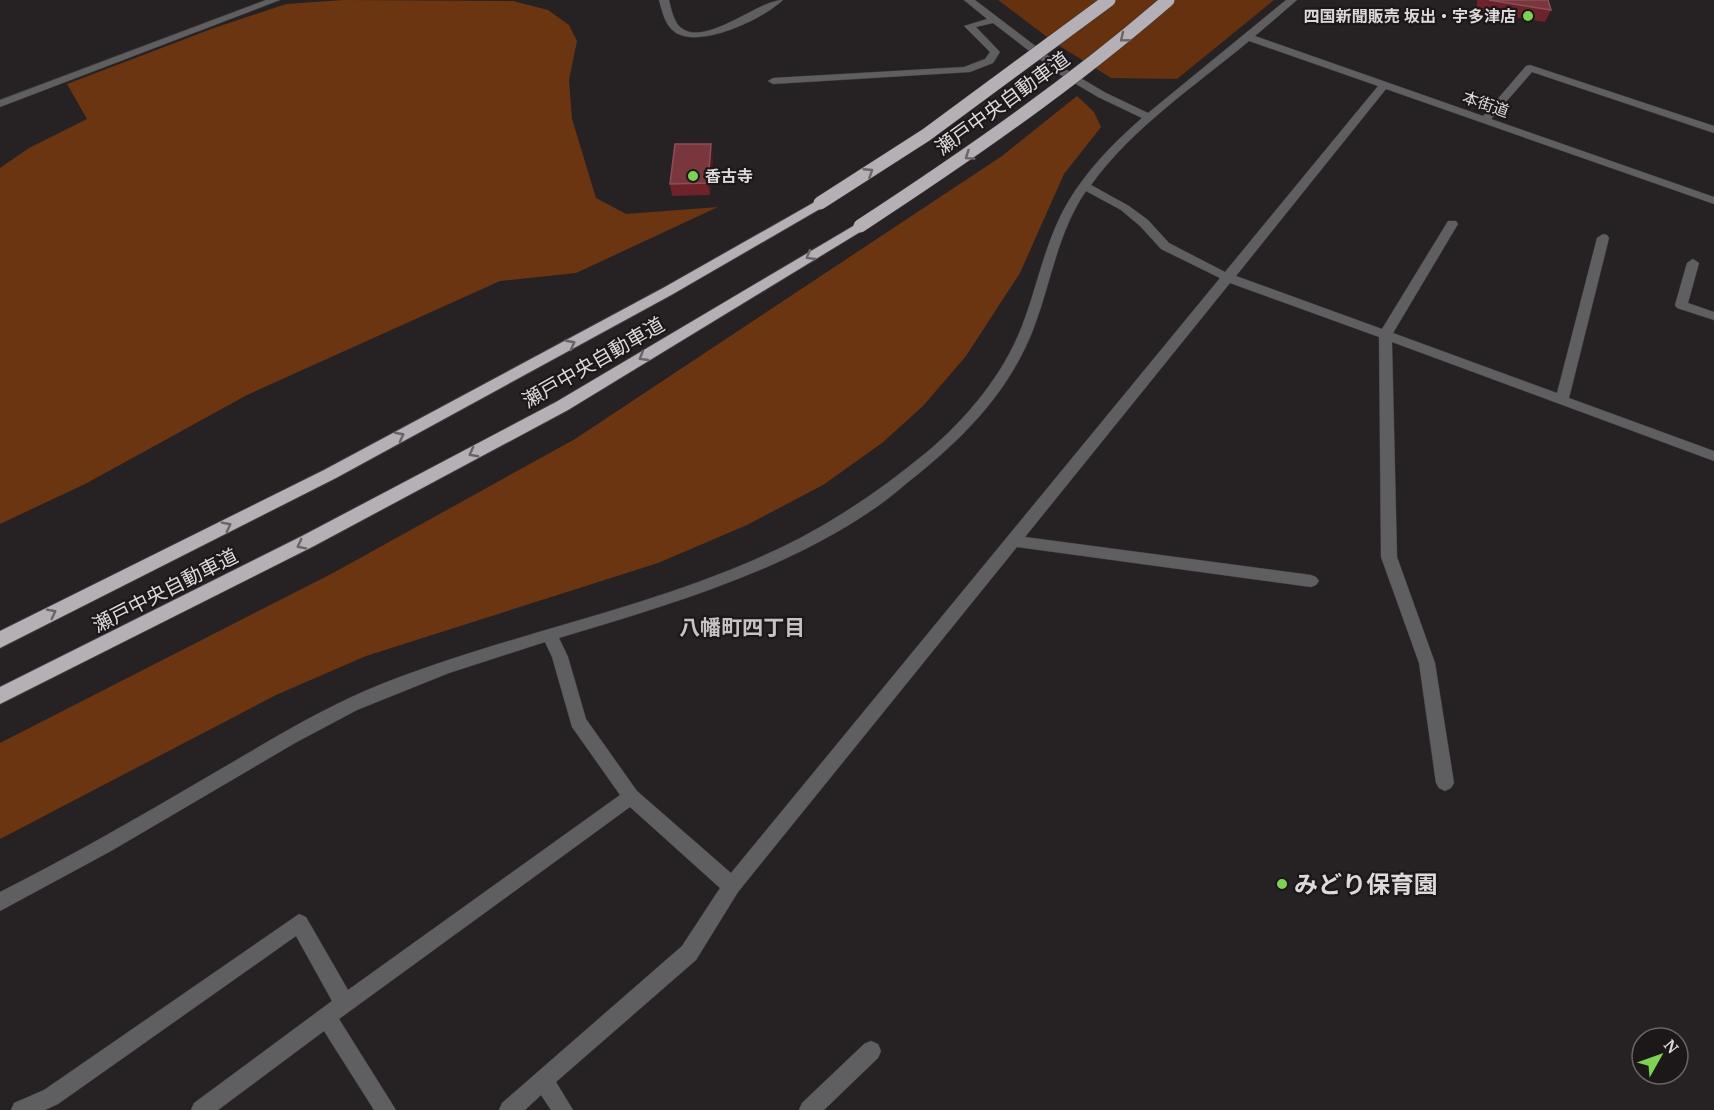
<svg xmlns="http://www.w3.org/2000/svg" width="1714" height="1110" font-family="'PT Serif','Noto Sans JP',serif">
<style>
.green{fill:#66310e}
.forest{fill:#6c3511}
.lines{fill:none;stroke-linecap:round;stroke-linejoin:round}
.minor-casing{stroke:#403b3d;stroke-width:1}
.highway-casing{stroke:#403b3d;stroke-width:2}
.minor{fill:#5f5e60;fill-rule:evenodd}
.highway{fill:#b5b0b5;fill-rule:evenodd}
.highway-bridge-casing{stroke:#403b3d;stroke-width:14;stroke-linecap:butt}
.highway-bridge{stroke:#b5b0b5;stroke-width:13}
.wall{fill:#6e232a}
.shaded-wall{fill:#4c1a1f}
.building{fill:#7a363d;stroke:#8a5056;stroke-width:1.5}
.oneway{stroke:#686467}
.poi-dot{fill:#7dd154;stroke:#1c1719;stroke-width:2}
.labels{text-anchor:middle;dominant-baseline:central;stroke-width:4.5;stroke-linejoin:round;paint-order:stroke}
.far-poi-label{font-size:16px;font-weight:bold;fill:#ddd9db;stroke:#1c1719;text-anchor:end}
.far-street-label{font-size:16px;fill:#ddd9db;stroke:#1c1719}
.street-label{font-size:20px;fill:#ddd9db;stroke:#1c1719}
.neighbourhood-label{font-size:21px;font-weight:bold;fill:#c9c2c4;stroke:#1c1719}
.near-poi-label{font-size:24px;font-weight:bold;fill:#ddd9db;stroke:#1c1719;text-anchor:start}
</style>
<rect width="100%" height="100%" fill="#262123"/>
<path class="green" d="M 998,0 L 1274,0 L 1177,79 L 1111,78 L 1055,43 Z"/>
<path class="forest" d="M 344,0 L 513,1 L 548,10 L 569,25 L 577,41 L 569,80 L 572,119 L 596,198 L 626,214 L 718,207 L 576,273 L 500,281 L 247,395 L 87,483 L 0,524 L 0,168 L 29,148 L 87,119 L 67,84 L 214,28 L 286,4 Z
M 1077,96 L 1094,112 L 1101,127 L 1064,174 L 1020,273 L 966,356 L 923,406 L 882,443 L 823,485 L 747,525 L 658,563 L 366,656 L 276,695 L 0,839 L 0,743 L 333,573 L 575,439 L 1002,156 Z"/>
<g class="lines">
<defs>
<path id="minor" d="M 266,0 L 280,0 L 0,107 L 0,100 Z
M 659,0 L 669,0 C 671,8 673,19 679,26 C 703,50 757,0 783,0 C 763,19 702,48 676,33 C 665,26 662,11 659,0 Z
M 964,0 L 975,0 L 1067,70 L 1106,93 L 1148,113 L 1286,0 L 1297,0 L 1255,36 L 1483,116 L 1526,66 L 1530,65 L 1714,126 L 1714,133 L 1532,72 L 1491,119 L 1714,197 L 1714,204 L 1386,89 L 1236,276 L 1382,329 L 1448,221 L 1456,221 L 1458,224 L 1393,333 L 1557,393 L 1597,238 L 1603,234 L 1607,235 L 1609,238 L 1569,398 L 1714,451 L 1714,461 L 1392,342 L 1397,557 L 1435,663 L 1454,783 L 1451,788 L 1445,791 L 1439,788 L 1436,783 L 1419,663 L 1381,557 L 1379,337 L 1230,283 L 1025,537 L 1311,575 L 1316,577 L 1319,581 L 1316,585 L 1311,587 L 1017,547 L 738,892 L 696,960 L 556,1082 L 573,1110 L 551,1110 L 541,1095 L 525,1110 L 499,1110 L 502,1103 L 682,946 L 720,888 L 630,807 L 339,1019 L 396,1110 L 374,1110 L 324,1031 L 218,1110 L 191,1110 L 194,1103 L 332,1001 L 296,936 L 58,1104 L 45,1110 L 11,1110 L 14,1103 L 44,1090 L 299,914 L 306,917 L 348,990 L 620,795 L 572,727 L 552,657 L 545,642 L 449,673 L 357,710 L 295,743 L 111,851 L 0,911 L 0,892 C 69,857 136,819 202,780 C 256,749 309,715 367,690 C 508,631 666,608 802,537 C 847,513 888,484 927,452 C 967,418 1003,375 1022,326 C 1036,290 1043,252 1060,217 C 1079,178 1110,146 1142,118 L 1098,97 L 1059,74 L 993,23 L 976,27 L 1000,52 L 993,63 L 970,72 L 773,84 L 768,81 L 773,78 L 964,67 L 985,59 L 990,52 L 964,26 L 987,19 ZM 1249,41 L 1378,86 L 1225,272 L 1169,243 L 1148,220 L 1129,206 L 1091,185 C 1133,127 1195,86 1249,41 ZM 1086,191 L 1121,210 L 1140,226 L 1161,249 L 1220,278 L 731,873 L 637,791 L 586,719 L 568,657 L 559,638 C 668,605 784,572 878,506 C 891,497 904,485 917,475 C 957,443 995,405 1019,360 C 1049,307 1051,242 1086,191 Z
M 1693,259 L 1699,263 L 1688,303 L 1714,312 L 1714,320 L 1677,308 L 1675,305 L 1687,263 Z
M 871,1041 L 878,1044 L 881,1051 L 878,1058 L 824,1110 L 799,1110 L 802,1103 L 864,1044 Z"/>
<path id="highway" d="M 820,199 L 825,200 L 827,203 L 825,206 L 673,294 L 336,478 L 0,648 L 0,631 L 324,470 L 663,288 Z
M 860,222 L 865,223 L 867,226 L 865,229 L 568,410 L 314,546 L 0,704 L 0,687 L 302,536 L 556,402 Z"/>
</defs>
<use href="#minor" class="minor-casing"/>
<use href="#highway" class="highway-casing"/>
<use href="#minor" class="minor"/>
<use href="#highway" class="highway"/>
<defs>
<path id="highway-bridge" d="M 820,203 L 926,135 L 1109,0
M 860,226 C 967,156 1071,84 1168,0"/>
</defs>
<use href="#highway-bridge" class="highway-bridge-casing"/>
<use href="#highway-bridge" class="highway-bridge"/>
</g>
<path class="wall" d="M 1477,0 L 1548,0 L 1551,10 L 1545,22 L 1477,11 Z
M 713,156 L 710,195 L 672,196 L 670,184 Z"/>
<path class="shaded-wall" d="M 711,144 L 713,156 L 710,195 L 708,183 Z"/>
<path class="building" d="M 1489,0 L 1548,0 L 1551,10 Z
M 675,144 L 711,144 L 708,183 L 670,184 Z"/>
<defs><path id="oneway-chevron" d="M-2-3.5L2.5 0L-2 3.5" fill="none" stroke-width="1.6" stroke-linecap="round" stroke-linejoin="round" transform="scale(1.5)"/></defs>
<g class="oneway">
<use href="#oneway-chevron" transform="translate(1124 38) rotate(141)"/>
<use href="#oneway-chevron" transform="translate(969 156) rotate(146)"/>
<use href="#oneway-chevron" transform="translate(869 172) rotate(-33)"/>
<use href="#oneway-chevron" transform="translate(810 256) rotate(149)"/>
<use href="#oneway-chevron" transform="translate(571 344) rotate(-28)"/>
<use href="#oneway-chevron" transform="translate(643 357) rotate(149)"/>
<use href="#oneway-chevron" transform="translate(400 436) rotate(-28)"/>
<use href="#oneway-chevron" transform="translate(473 453) rotate(152)"/>
<use href="#oneway-chevron" transform="translate(227 526) rotate(-27)"/>
<use href="#oneway-chevron" transform="translate(301 545) rotate(153)"/>
<use href="#oneway-chevron" transform="translate(52 613) rotate(-27)"/>
</g>
<g class="poi-dot">
<circle cx="1528" cy="16" r="6"/>
<circle cx="693" cy="176" r="6"/>
<circle cx="1282" cy="884" r="6"/>
</g>
<g class="labels">
<g class="far-poi-label">
<text x="1516" y="16">四国新聞販売 坂出・宇多津店</text>
<text x="705" y="176" text-anchor="start">香古寺</text>
</g>
<g class="far-street-label">
<text transform="translate(1486 104) rotate(19)">本街道</text>
</g>
<g class="street-label">
<text transform="translate(1002 103) rotate(-36)">瀬戸中央自動車道</text>
<text transform="translate(593 362) rotate(-30)">瀬戸中央自動車道</text>
<text transform="translate(165 590) rotate(-27)">瀬戸中央自動車道</text>
</g>
<g class="neighbourhood-label">
<text x="742" y="627">八幡町四丁目</text>
</g>
<g class="near-poi-label">
<text x="1294" y="884">みどり保育園</text>
</g>
</g>
<g transform="translate(1660 1056) rotate(50)"><circle r="28" fill="#1c1719" stroke="#696567" stroke-width="1.5"/>
<path d="M0-4.5L10 22L0 15L-10 22Z" fill="#7dd154"/>
<text y="-9" font-size="16" font-weight="bold" text-anchor="middle" fill="#ddd9db">N</text>
</g>
</svg>
